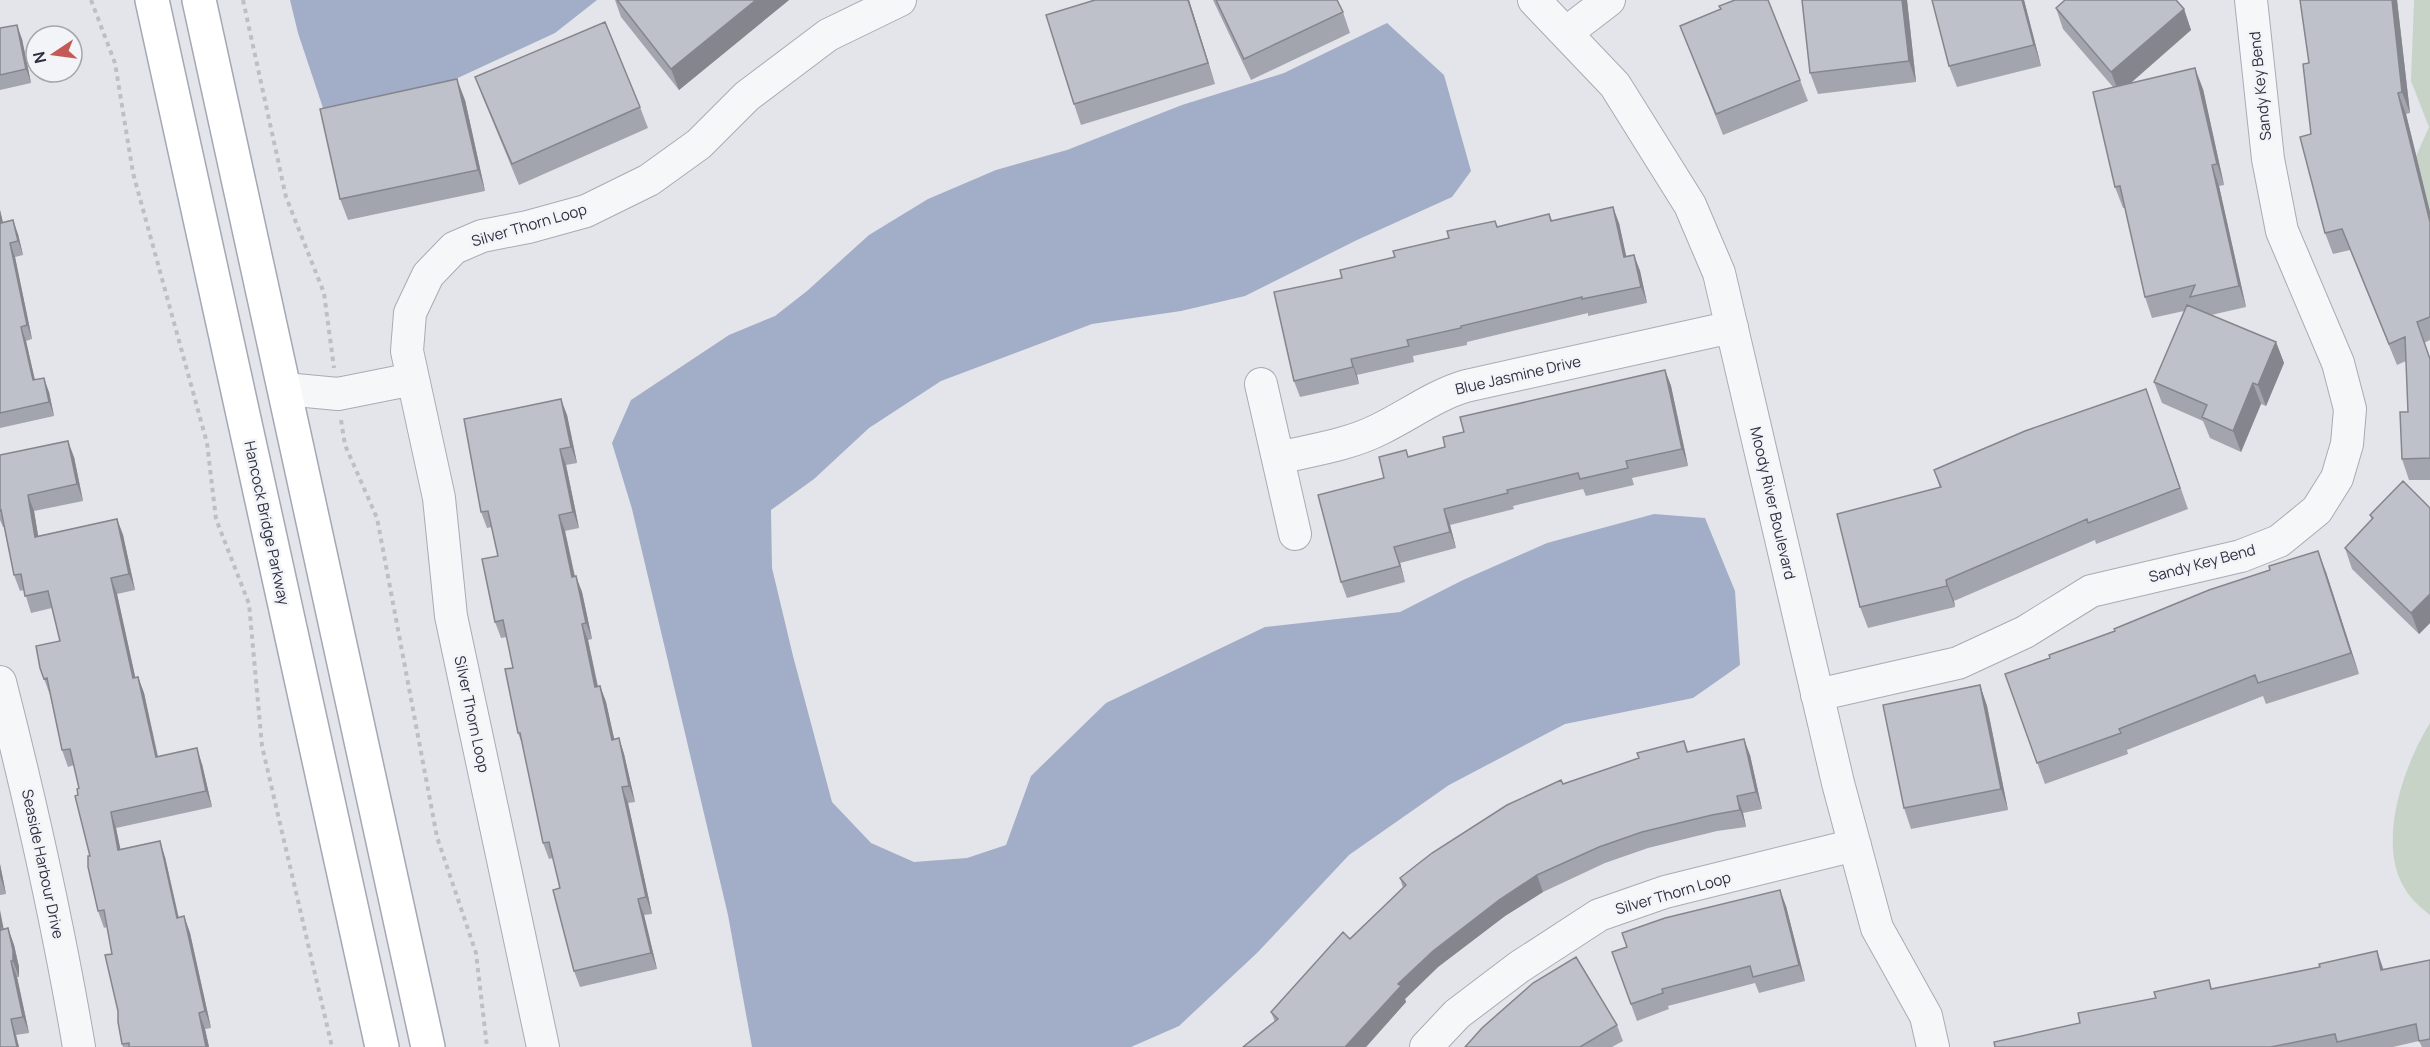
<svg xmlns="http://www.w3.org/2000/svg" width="2430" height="1047" font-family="Manrope,sans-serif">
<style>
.green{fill:#c6d3c6}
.water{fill:#a2adc7}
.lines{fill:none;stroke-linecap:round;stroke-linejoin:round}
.minor-casing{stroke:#a9abb4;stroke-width:34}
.major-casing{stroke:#a4a7b5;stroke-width:36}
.path{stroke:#bebfc5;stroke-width:4;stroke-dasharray:4.5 4.5;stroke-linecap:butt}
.minor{stroke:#f6f7f9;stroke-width:32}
.major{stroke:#fff;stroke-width:33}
.wall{fill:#a3a5ae}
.shaded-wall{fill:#85868d}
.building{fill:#bec0ca;stroke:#85868d;stroke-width:1.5}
.labels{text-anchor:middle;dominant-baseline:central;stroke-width:5;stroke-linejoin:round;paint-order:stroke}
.street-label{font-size:15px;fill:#2d3041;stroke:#f3f4f8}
</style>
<rect width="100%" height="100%" fill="#e4e5ea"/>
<path class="green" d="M 2414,0 L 2430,0 L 2430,281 L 2414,161 L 2429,127 L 2411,81 Z
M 2430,723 L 2430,915 C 2420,907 2411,899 2405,889 C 2376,843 2404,765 2430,723 Z"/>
<path class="water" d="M 290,0 L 597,0 L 555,33 L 434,89 L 324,111 L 298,33 Z
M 1387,23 L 1444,75 L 1471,171 L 1452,197 L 1357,240 L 1245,296 L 1181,311 L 1092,324 L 941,381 L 869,428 L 814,479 L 771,510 L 772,568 L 793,656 L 832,802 L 871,843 L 914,862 L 967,858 L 1006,845 L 1031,776 L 1106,703 L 1265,627 L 1400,612 L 1463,580 L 1547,543 L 1654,514 L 1705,518 L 1735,591 L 1740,665 L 1693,698 L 1565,724 L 1449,785 L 1349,855 L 1258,952 L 1179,1026 L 1131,1047 L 752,1047 L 728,915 L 632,509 L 612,443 L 631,400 L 729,335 L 775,316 L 807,291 L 869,235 L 928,199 L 996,170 L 1067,150 L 1182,105 L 1284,73 Z"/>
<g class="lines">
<defs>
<path id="minor" d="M 1534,0 L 1615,85 L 1690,205 L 1719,273 L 1838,783 L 1877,928 L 1926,1016 L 1933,1047
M 1566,33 L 1609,0
M 1261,384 L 1295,534
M 285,389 L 338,394 L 413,379
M 1278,458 C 1312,450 1349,445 1380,429 C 1409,415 1435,395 1466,386 L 1732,327
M 0,682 C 31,803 58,924 79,1047
M 1817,695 L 1958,663 L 2025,632 L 2091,591 L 2241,556 L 2279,541 L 2317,510 L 2337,478 L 2347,444 L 2350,409 L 2338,363 L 2282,231 L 2268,159 L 2251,0
M 543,1047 L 451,616 L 439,498 L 407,351 L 410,313 L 428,275 L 454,248 L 482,236 L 528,227 L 586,211 L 649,180 L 699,144 L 747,96 L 828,35 L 900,0
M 1426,1047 L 1457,1014 L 1519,967 L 1599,915 L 1665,892 L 1855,845"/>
<path id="major" d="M 152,0 L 382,1047
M 199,0 L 428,1047"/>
</defs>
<use href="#minor" class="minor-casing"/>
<use href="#major" class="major-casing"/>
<path class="path" d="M 91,0 L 115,63 L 133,173 L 207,443 L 216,519 L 249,604 L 262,746 L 332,1047
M 243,0 L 286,197 L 324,293 L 334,368
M 341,420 L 345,445 L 377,518 L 437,837 L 476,953 L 487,1047"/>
<use href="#minor" class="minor"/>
<use href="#major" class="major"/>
</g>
<path class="wall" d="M 615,0 L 789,0 L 679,90 L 621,17 Z
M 1095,0 L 1189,0 L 1215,84 L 1081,125 L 1074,104 Z
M 1213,0 L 1337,0 L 1343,12 L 1350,33 L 1251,80 Z
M 1907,0 L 1916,82 L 1818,94 L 1810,73 Z
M 2024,0 L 2041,66 L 1957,87 L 1949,66 Z
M 2300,0 L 2397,0 L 2410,113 L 2406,114 L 2430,212 L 2430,340 L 2424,343 L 2430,358 L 2430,480 L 2409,480 L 2402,459 L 2408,412 L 2406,361 L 2397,365 L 2350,250 L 2333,254 L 2325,233 L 2311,134 L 2309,63 Z
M 2056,8 L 2184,9 L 2191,30 L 2131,83 L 2203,89 L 2224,185 L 2219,186 L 2246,307 L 2211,315 L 2276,342 L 2284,363 L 2266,406 L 2261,404 L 2241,452 L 2210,438 L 2203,421 L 2162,403 L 2154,382 L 2184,311 L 2152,318 L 2145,297 L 2125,208 L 2123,208 L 2115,187 L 2113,87 L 2063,29 Z
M 1680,26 L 1800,80 L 1808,101 L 1723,135 Z
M 0,28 L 22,39 L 31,83 L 0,90 Z
M 475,77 L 640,107 L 648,128 L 519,185 L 483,98 Z
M 465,100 L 485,191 L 348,220 L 340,199 Z
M 0,210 L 3,222 L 18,234 L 23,255 L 15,257 L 32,339 L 26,341 L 35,380 L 49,392 L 54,416 L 0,428 Z
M 1549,214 L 1552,220 L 1619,223 L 1626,257 L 1634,255 L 1640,271 L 1647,303 L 1588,316 L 1588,313 L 1467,342 L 1467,345 L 1413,356 L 1414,362 L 1357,375 L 1359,384 L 1300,397 L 1294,381 L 1342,278 L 1495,221 L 1498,227 Z
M 1665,370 L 1671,386 L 1688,466 L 1632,478 L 1634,485 L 1586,496 L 1583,489 L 1513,506 L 1514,509 L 1450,525 L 1456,548 L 1400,563 L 1405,582 L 1347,598 L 1341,582 L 1384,478 L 1409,456 L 1445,447 L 1464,432 Z
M 2146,389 L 2188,509 L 2096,544 L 2095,540 L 1954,601 L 1955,607 L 1868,628 L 1860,607 L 1940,488 L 1934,470 Z
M 567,415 L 577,463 L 566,465 L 579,528 L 565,531 L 575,576 L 582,592 L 592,639 L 588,640 L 598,686 L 600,686 L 606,702 L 614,739 L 619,738 L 624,754 L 635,802 L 628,803 L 652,914 L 644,915 L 657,969 L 580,987 L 574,971 L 560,888 L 553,858 L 549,859 L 543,843 L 523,746 L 518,733 L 513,668 L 507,637 L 501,638 L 495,622 L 498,556 L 492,527 L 487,528 L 481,512 Z
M 0,455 L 74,457 L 83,501 L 34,511 L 38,536 L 117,519 L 123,535 L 135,590 L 117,594 L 135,677 L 138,677 L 144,693 L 158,756 L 202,764 L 212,807 L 116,828 L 120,849 L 165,857 L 179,918 L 184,916 L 190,933 L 211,1028 L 205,1029 L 209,1047 L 123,1047 L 122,1044 L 112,954 L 107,927 L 104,928 L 98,911 L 90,856 L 78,795 L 79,788 L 74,765 L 68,767 L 62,750 L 50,695 L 40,668 L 60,641 L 52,608 L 31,613 L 24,590 L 20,591 L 14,575 L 4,527 L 3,527 L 0,520 Z
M 2430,508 L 2430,623 L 2419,634 L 2352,569 L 2345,548 L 2372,520 L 2370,515 Z
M 2326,572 L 2359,674 L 2266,704 L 2263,696 L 2127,750 L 2128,754 L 2045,784 L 2005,674 Z
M 1980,685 L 1987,706 L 2008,810 L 1911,829 L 1904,808 Z
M 1684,741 L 1688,751 L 1750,755 L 1762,809 L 1743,813 L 1746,827 L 1717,831 L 1648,848 L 1605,863 L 1543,892 L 1505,916 L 1438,967 L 1405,999 L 1406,1002 L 1366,1047 L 1243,1047 L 1275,1022 L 1271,1012 L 1403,888 L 1400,878 L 1563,784 L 1639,758 Z
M 0,864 L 6,894 L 0,895 Z
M 1786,906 L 1805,981 L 1759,993 L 1755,983 L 1668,1006 L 1669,1009 L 1637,1021 L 1612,952 Z
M 8,928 L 14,945 L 19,967 L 19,977 L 17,977 L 29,1033 L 16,1035 L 19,1047 L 0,1047 L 4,929 Z
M 2430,960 L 2430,1047 L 2422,1047 L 2419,1041 L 2393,1047 L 1995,1047 L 2080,1023 L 2209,980 L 2212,989 L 2384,970 Z
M 1617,1025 L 1623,1041 L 1612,1047 L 1465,1047 Z"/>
<path class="shaded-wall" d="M 756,0 L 789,0 L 679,90 L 671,69 Z
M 1188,0 L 1189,0 L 1215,84 L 1208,63 Z
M 1902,0 L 1907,0 L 1916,82 L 1909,61 Z
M 2022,0 L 2024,0 L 2041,66 L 2034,45 Z
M 2392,0 L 2397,0 L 2410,113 L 2402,92 Z
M 2184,9 L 2191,30 L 2119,93 L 2111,72 Z
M 17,25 L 22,39 L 31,83 L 26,69 Z
M 2195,68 L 2203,89 L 2224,185 L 2217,164 Z
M 457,79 L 465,100 L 485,191 L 478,170 Z
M 2398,93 L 2406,114 L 2430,212 L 2430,222 Z
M 2212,165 L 2219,186 L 2246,307 L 2239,286 Z
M 1613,207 L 1619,223 L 1630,273 L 1624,257 Z
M 0,210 L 6,237 L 0,219 Z
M 13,220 L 18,234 L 23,255 L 18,241 Z
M 10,243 L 15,257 L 32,339 L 27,325 Z
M 1634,255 L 1640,271 L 1647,303 L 1641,287 Z
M 21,327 L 26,341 L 38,394 L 33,380 Z
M 2276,342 L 2284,363 L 2266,406 L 2258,385 Z
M 1351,359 L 1357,375 L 1359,384 L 1353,367 Z
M 1665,370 L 1671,386 L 1688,466 L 1682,449 Z
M 44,378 L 49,392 L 54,416 L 49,402 Z
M 2253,383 L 2261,404 L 2241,452 L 2233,431 Z
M 561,399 L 567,415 L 577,463 L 571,447 Z
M 68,441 L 74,457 L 83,501 L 77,484 Z
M 560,449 L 566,465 L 579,528 L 573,512 Z
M 28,495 L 34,511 L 41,553 L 35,537 Z
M 1444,509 L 1450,525 L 1456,548 L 1450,532 Z
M 559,515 L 565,531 L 578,593 L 572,577 Z
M 117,519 L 123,535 L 135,590 L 129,574 Z
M 1394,547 L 1400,563 L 1405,582 L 1400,566 Z
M 2318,551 L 2326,572 L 2359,674 L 2351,653 Z
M 576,576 L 582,592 L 592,639 L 586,623 Z
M 111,578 L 117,594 L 139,694 L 133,678 Z
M 1946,580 L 1954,601 L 1955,607 L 1947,586 Z
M 2430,594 L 2430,623 L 2419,634 L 2411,613 Z
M 582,624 L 588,640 L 601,703 L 595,687 Z
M 138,677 L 144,693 L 161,773 L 156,757 Z
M 1980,685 L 1987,706 L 2008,810 L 2001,789 Z
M 600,686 L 606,702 L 618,756 L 612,740 Z
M 619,738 L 624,754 L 635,802 L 629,786 Z
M 1744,739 L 1750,755 L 1762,809 L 1756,792 Z
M 197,748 L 202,764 L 212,807 L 206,791 Z
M 622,787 L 628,803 L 652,914 L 646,897 Z
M 1737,796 L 1743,813 L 1746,827 L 1740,810 Z
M 111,812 L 116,828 L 124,866 L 118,850 Z
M 160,841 L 165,857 L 182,934 L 177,918 Z
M 0,864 L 6,894 L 0,876 Z
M 1537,875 L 1543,892 L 1505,916 L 1438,967 L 1405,999 L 1406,1002 L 1366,1047 L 1345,1047 L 1398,984 L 1433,951 L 1499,900 Z
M 1780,890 L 1786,906 L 1805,981 L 1799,965 Z
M 638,899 L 644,915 L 657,969 L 651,953 Z
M 0,910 L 7,946 L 0,923 Z
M 184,916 L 190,933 L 211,1028 L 205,1011 Z
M 8,928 L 14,945 L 19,967 L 19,977 L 13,961 Z
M 2377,951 L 2383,968 L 2387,987 L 2381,970 Z
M 11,961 L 17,977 L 29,1033 L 23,1017 Z
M 199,1013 L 205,1029 L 209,1047 L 206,1047 Z
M 11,1019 L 16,1035 L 19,1047 L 17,1047 Z"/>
<path class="building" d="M 617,0 L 756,0 L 671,69 Z
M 1095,0 L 1188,0 L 1208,63 L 1074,104 L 1046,15 Z
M 1216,0 L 1337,0 L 1343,12 L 1244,59 Z
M 1735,0 L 1768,0 L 1800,80 L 1716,114 L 1680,26 L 1721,9 L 1719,6 Z
M 1802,0 L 1902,0 L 1909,61 L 1810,73 Z
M 1932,0 L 2022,0 L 2034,45 L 1949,66 Z
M 2065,0 L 2176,0 L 2184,9 L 2111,72 L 2056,8 Z
M 2300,0 L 2392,0 L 2402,92 L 2398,93 L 2430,222 L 2430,317 L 2417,322 L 2430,359 L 2430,458 L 2402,459 L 2400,412 L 2408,412 L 2405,337 L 2389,344 L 2342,229 L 2325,233 L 2300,137 L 2311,134 L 2303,64 L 2309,63 Z
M 605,22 L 640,107 L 512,164 L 475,77 Z
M 17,25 L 26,69 L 0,75 L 0,28 Z
M 2195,68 L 2217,164 L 2212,165 L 2239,286 L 2190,297 L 2195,285 L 2145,297 L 2120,186 L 2115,187 L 2093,92 Z
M 457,79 L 478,170 L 340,199 L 320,109 Z
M 1613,207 L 1624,257 L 1634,255 L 1641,287 L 1582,299 L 1582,297 L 1461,326 L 1461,328 L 1407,340 L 1409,346 L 1351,359 L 1353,367 L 1294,381 L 1274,292 L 1342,278 L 1340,270 L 1395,257 L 1393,251 L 1449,238 L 1447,231 L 1495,221 L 1497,227 L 1549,214 L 1551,221 Z
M 0,219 L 1,223 L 13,220 L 18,241 L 10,243 L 27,325 L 21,327 L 33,380 L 44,378 L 49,402 L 0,413 Z
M 2187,305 L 2276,342 L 2258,385 L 2253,383 L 2233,431 L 2202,417 L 2207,405 L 2154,382 Z
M 1665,370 L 1682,449 L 1626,461 L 1628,468 L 1580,479 L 1578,473 L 1507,490 L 1508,493 L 1444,509 L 1450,532 L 1394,547 L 1400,566 L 1341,582 L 1318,495 L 1384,478 L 1379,457 L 1406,450 L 1408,457 L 1445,447 L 1443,437 L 1464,432 L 1460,417 Z
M 2146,389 L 2180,488 L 2088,523 L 2087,519 L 1946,580 L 1947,586 L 1860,607 L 1837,514 L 1941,487 L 1934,470 L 2025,431 Z
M 561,399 L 571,447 L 560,449 L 573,512 L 559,515 L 572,577 L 576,576 L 586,623 L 582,624 L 595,687 L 600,686 L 612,740 L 619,738 L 629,786 L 622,787 L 646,897 L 638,899 L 651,953 L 574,971 L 553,890 L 560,888 L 549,842 L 543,843 L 520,733 L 518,733 L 505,669 L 513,668 L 503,620 L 495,622 L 482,559 L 498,556 L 488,511 L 481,512 L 464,419 Z
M 68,441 L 77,484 L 28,495 L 35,537 L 117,519 L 129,574 L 111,578 L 133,678 L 138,677 L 156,757 L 197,748 L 206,791 L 111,812 L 118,850 L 160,841 L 177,918 L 184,916 L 205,1011 L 199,1013 L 206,1047 L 129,1047 L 129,1043 L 122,1044 L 118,1022 L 118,1011 L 105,955 L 112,954 L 104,910 L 98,911 L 88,867 L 88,856 L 90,856 L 75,796 L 78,795 L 77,789 L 79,788 L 70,749 L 62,750 L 47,678 L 44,679 L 40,668 L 36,646 L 60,641 L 48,591 L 25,596 L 21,574 L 14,575 L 1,510 L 0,511 L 0,455 Z
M 2403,481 L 2430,508 L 2430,594 L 2411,613 L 2345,548 L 2373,518 L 2370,515 Z
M 2318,551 L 2351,653 L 2258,683 L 2255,675 L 2119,729 L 2121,733 L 2037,763 L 2005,674 L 2050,658 L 2049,655 L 2115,631 L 2114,629 L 2209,590 L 2270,570 L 2269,566 Z
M 1980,685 L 2001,789 L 1904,808 L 1883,705 Z
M 1744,739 L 1756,792 L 1737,796 L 1740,810 L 1712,815 L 1642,832 L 1599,847 L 1537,875 L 1499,900 L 1433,951 L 1398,984 L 1401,986 L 1345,1047 L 1243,1047 L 1278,1019 L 1271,1012 L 1343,932 L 1350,939 L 1406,885 L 1400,878 L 1432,853 L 1507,805 L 1561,780 L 1563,784 L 1639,758 L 1637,753 L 1684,741 L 1687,752 Z
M 1780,890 L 1799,965 L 1753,977 L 1750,966 L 1662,989 L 1663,993 L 1631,1004 L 1612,952 L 1627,947 L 1622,933 L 1665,918 Z
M 0,923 L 1,930 L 8,928 L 13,950 L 13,961 L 11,961 L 23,1017 L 11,1019 L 17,1047 L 0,1047 Z
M 2377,951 L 2381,970 L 2430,960 L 2430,1039 L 2419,1041 L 2416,1024 L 2337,1042 L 2335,1034 L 2271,1047 L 1995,1047 L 1994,1042 L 2080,1023 L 2078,1013 L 2156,998 L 2154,992 L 2209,980 L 2211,989 L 2320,967 L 2319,964 Z
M 1576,957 L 1617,1025 L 1580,1047 L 1465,1047 L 1482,1028 L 1533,983 Z"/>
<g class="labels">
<g class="street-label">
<text transform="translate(2260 86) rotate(-96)">Sandy Key Bend</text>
<text transform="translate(529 225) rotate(-16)">Silver Thorn Loop</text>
<text transform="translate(1518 375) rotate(-13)">Blue Jasmine Drive</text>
<text transform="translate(1773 503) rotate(77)">Moody River Boulevard</text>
<text transform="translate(267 523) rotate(78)">Hancock Bridge Parkway</text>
<text transform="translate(2202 563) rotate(-15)">Sandy Key Bend</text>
<text transform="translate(472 714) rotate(78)">Silver Thorn Loop</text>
<text transform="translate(43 864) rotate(78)">Seaside Harbour Drive</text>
<text transform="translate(1673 893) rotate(-16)">Silver Thorn Loop</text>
</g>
</g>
<g transform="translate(54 54) rotate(257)"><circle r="28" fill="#f3f4f8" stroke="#a4a6af" stroke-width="1.5"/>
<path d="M0-4.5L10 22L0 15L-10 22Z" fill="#c35a55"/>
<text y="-9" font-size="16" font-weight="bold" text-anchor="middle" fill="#2d3041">N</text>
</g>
</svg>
